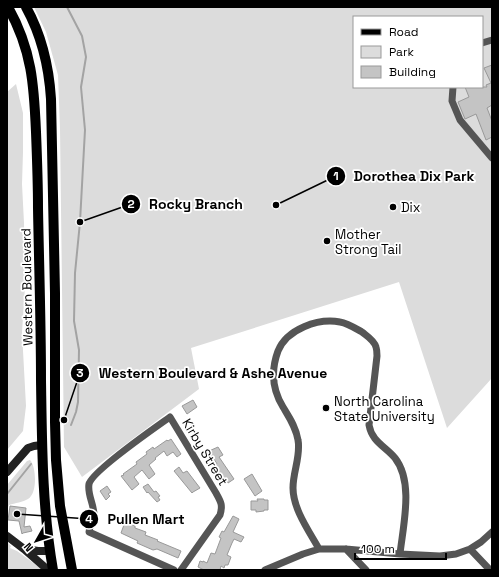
<svg xmlns="http://www.w3.org/2000/svg" width="499" height="577" font-family="'Space Grotesk',sans-serif">
<style>
.green{fill:#dcdcdc;fill-rule:evenodd}
.lines{fill:none;stroke-linecap:round;stroke-linejoin:round}
.stream{stroke:#a3a3a3;stroke-width:2}
.building{fill:#c4c4c4;stroke:#999}
.street{stroke:#555;stroke-width:7}
.secondary{stroke:#222;stroke-width:8}
.primary{stroke:#000;stroke-width:10}
.poi-dot{fill:#000;stroke:#fff;stroke-width:1.5}
.labels{text-anchor:middle;dominant-baseline:central;stroke-width:3.5;stroke-linejoin:round;paint-order:stroke}
.poi-label{font-size:13px;fill:#000;stroke:#fff;text-anchor:start}
.street-label{font-size:13px;fill:#000;stroke:#fff}
.leader{fill:none;stroke:#000;stroke-width:1.5}
.callout-dot{fill:#000;stroke:#fff;stroke-width:1.5}
.mark-label{font-size:12px;text-anchor:middle;font-weight:bold;fill:#fff}
.callout-label{font-size:14px;text-anchor:middle;font-weight:bold;fill:#000;stroke:#fff;stroke-width:3.5;stroke-linejoin:round;paint-order:stroke}
</style>
<rect width="100%" height="100%" fill="#fff"/>
<path class="green" d="M 34,7 L 492,7 L 492,378 L 447,428 L 399,282 L 191,348 L 199,389 L 82,477 L 64,447 L 60,129 L 58,75 L 46,32 ZM 354,17 L 482,17 L 482,87 L 354,87 Z
M 16,84 L 23,113 L 23,152 L 22,184 L 24,223 L 25,287 L 22,332 L 26,406 L 23,431 L 7,450 L 7,92 Z
M 30,460 C 36,466 38,493 28,499 C 23,502 15,503 9,505 L 7,509 L 7,485 L 27,461 Z
M 7,542 L 11,546 L 10,548 L 17,551 L 43,570 L 7,570 Z"/>
<g class="lines">
<path class="stream" d="M 67,7 L 82,36 L 86,57 L 81,87 L 85,130 L 84,148 L 80,222 L 75,273 L 74,321 L 79,350 L 78,402 L 76,412 L 71,425
M 7,494 L 31,464"/>
</g>
<path class="building" d="M 492,65 L 492,105 L 487,108 L 492,121 L 492,137 L 486,140 L 476,114 L 465,119 L 458,102 L 469,97 L 465,87 L 487,87 L 486,85 L 491,83 L 484,68 Z
M 193,400 L 197,407 L 187,414 L 182,406 Z
M 171,439 L 181,454 L 177,457 L 173,452 L 167,456 L 164,451 L 155,458 L 156,459 L 149,465 L 155,474 L 149,479 L 142,470 L 134,477 L 139,484 L 132,490 L 121,476 L 124,475 L 123,474 L 137,464 L 136,462 L 147,454 L 146,452 L 153,447 L 154,449 L 167,440 L 168,441 Z
M 218,447 L 223,455 L 219,457 L 234,479 L 228,483 L 227,482 L 226,483 L 216,468 L 215,465 L 217,464 L 209,451 Z
M 179,467 L 183,473 L 187,471 L 200,488 L 193,492 L 192,493 L 174,471 Z
M 252,474 L 262,491 L 255,496 L 244,479 Z
M 148,484 L 154,492 L 156,491 L 160,496 L 158,497 L 160,500 L 157,502 L 148,492 L 147,493 L 143,487 Z
M 107,486 L 111,492 L 108,494 L 110,496 L 106,500 L 100,491 Z
M 257,499 L 264,499 L 264,500 L 268,500 L 268,510 L 264,510 L 264,511 L 256,512 L 256,510 L 251,510 L 251,501 L 258,501 Z
M 10,506 L 26,508 L 24,527 L 30,526 L 32,531 L 23,533 L 22,534 L 19,521 L 8,520 Z
M 233,516 L 239,519 L 233,532 L 244,537 L 241,542 L 234,539 L 232,543 L 227,555 L 231,557 L 228,565 L 225,565 L 224,568 L 221,566 L 220,570 L 204,570 L 198,567 L 200,561 L 203,562 L 203,561 L 207,563 L 211,553 L 215,554 L 221,538 L 219,537 L 222,531 L 224,532 Z
M 125,522 L 135,526 L 135,528 L 146,532 L 145,535 L 158,540 L 157,541 L 181,551 L 178,558 L 157,549 L 153,550 L 137,543 L 138,541 L 121,533 Z"/>
<g class="lines">
<path class="street" d="M 482,43 L 492,40
M 453,87 L 452,101 L 460,120 L 492,158
M 319,549 C 309,531 293,509 293,488 C 293,471 301,456 298,440 C 296,427 289,417 283,407 C 272,389 271,370 278,351 C 287,329 318,318 340,322 C 347,323 355,328 362,332 C 367,336 374,340 376,347 C 377,350 377,353 377,356 L 369,425 C 372,442 385,446 395,458 C 414,482 403,526 400,554
M 346,549 L 366,570
M 470,549 L 490,570
M 174,570 L 89,532 C 89,525 94,523 94,517 C 95,506 87,495 89,484 C 92,471 156,427 170,417 L 216,493 C 221,502 223,505 220,515 L 181,570
M 265,570 L 303,554 L 319,549 L 346,549 L 400,554 L 440,556 L 456,554 L 470,549 L 481,542 L 492,532"/>
<path class="secondary" d="M 7,472 L 28,448 L 34,446 L 42,445
M 7,536 L 24,549 L 48,570
M 25,549 L 38,551 L 50,551"/>
<path class="primary" d="M 8,7 C 32,50 34,85 36,132 C 37,157 38,183 38,208 C 39,265 41,323 41,380 C 42,444 42,507 53,570
M 26,7 C 42,36 49,67 51,99 L 55,293 L 55,422 L 56,460 L 60,506 L 72,570"/>
</g>
<g class="poi-dot">
<circle cx="393" cy="207" r="4"/>
<circle cx="327" cy="241" r="4"/>
<circle cx="326" cy="408" r="4"/>
</g>
<g class="labels">
<g class="poi-label">
<text x="401" y="207">Dix</text>
<text x="335" y="234">Mother<tspan x="335" dy="15">Strong Tail</tspan></text>
<text x="334" y="401">North Carolina<tspan x="334" dy="15">State University</tspan></text>
</g>
<g class="street-label">
<text transform="translate(27 287) rotate(-91)">Western Boulevard</text>
<text transform="translate(205 452) rotate(59)">Kirby Street</text>
</g>
</g>
<path class="leader" d="M276 205L336 176M80 222L131 204M64 420L80 373M17 514L89 519"/>
<g class="callout-dot">
<circle cx="276" cy="205" r="4"/>
<circle cx="80" cy="222" r="4"/>
<circle cx="64" cy="420" r="4"/>
<circle cx="17" cy="514" r="4"/>
<circle cx="336" cy="176" r="10"/>
<circle cx="131" cy="204" r="10"/>
<circle cx="80" cy="373" r="10"/>
<circle cx="89" cy="519" r="10"/>
</g>
<g class="mark-label">
<text x="336" y="180">1</text>
<text x="131" y="208">2</text>
<text x="80" y="377">3</text>
<text x="89" y="523">4</text>
</g>
<g class="callout-label">
<text x="414" y="181">Dorothea Dix Park</text>
<text x="196" y="209">Rocky Branch</text>
<text x="213" y="378">Western Boulevard &amp; Ashe Avenue</text>
<text x="146" y="524">Pullen Mart</text>
</g>
<rect width="499" height="577" fill="none" stroke="#000000" stroke-width="16"/>
<rect x="353" y="16" width="130" height="72" fill="#ffffff" stroke="#999999"/>
<rect x="361" y="29" width="20" height="6" fill="#000000" stroke="#999999"/>
<text x="389" y="36" font-size="12" fill="#000000">Road</text>
<rect x="361" y="46" width="20" height="12" fill="#dcdcdc" stroke="#999999"/>
<text x="389" y="56" font-size="12" fill="#000000">Park</text>
<rect x="361" y="66" width="20" height="12" fill="#c4c4c4" stroke="#999999"/>
<text x="389" y="76" font-size="12" fill="#000000">Building</text>
<g transform="translate(36 541) rotate(231)" stroke="#ffffff" stroke-width="3" paint-order="stroke">
<path d="M0-3L7 15L0 10L-7 15Z" fill="#000000"/>
<text y="-6" font-size="11" font-weight="bold" text-anchor="middle" fill="#000000">N</text>
</g>
<path d="M355 553v6h91v-6" fill="none" stroke="#000000" stroke-width="2"/>
<text x="361" y="553" font-size="12" fill="#000000" stroke="#ffffff" stroke-width="3" paint-order="stroke">100 m</text>
</svg>
